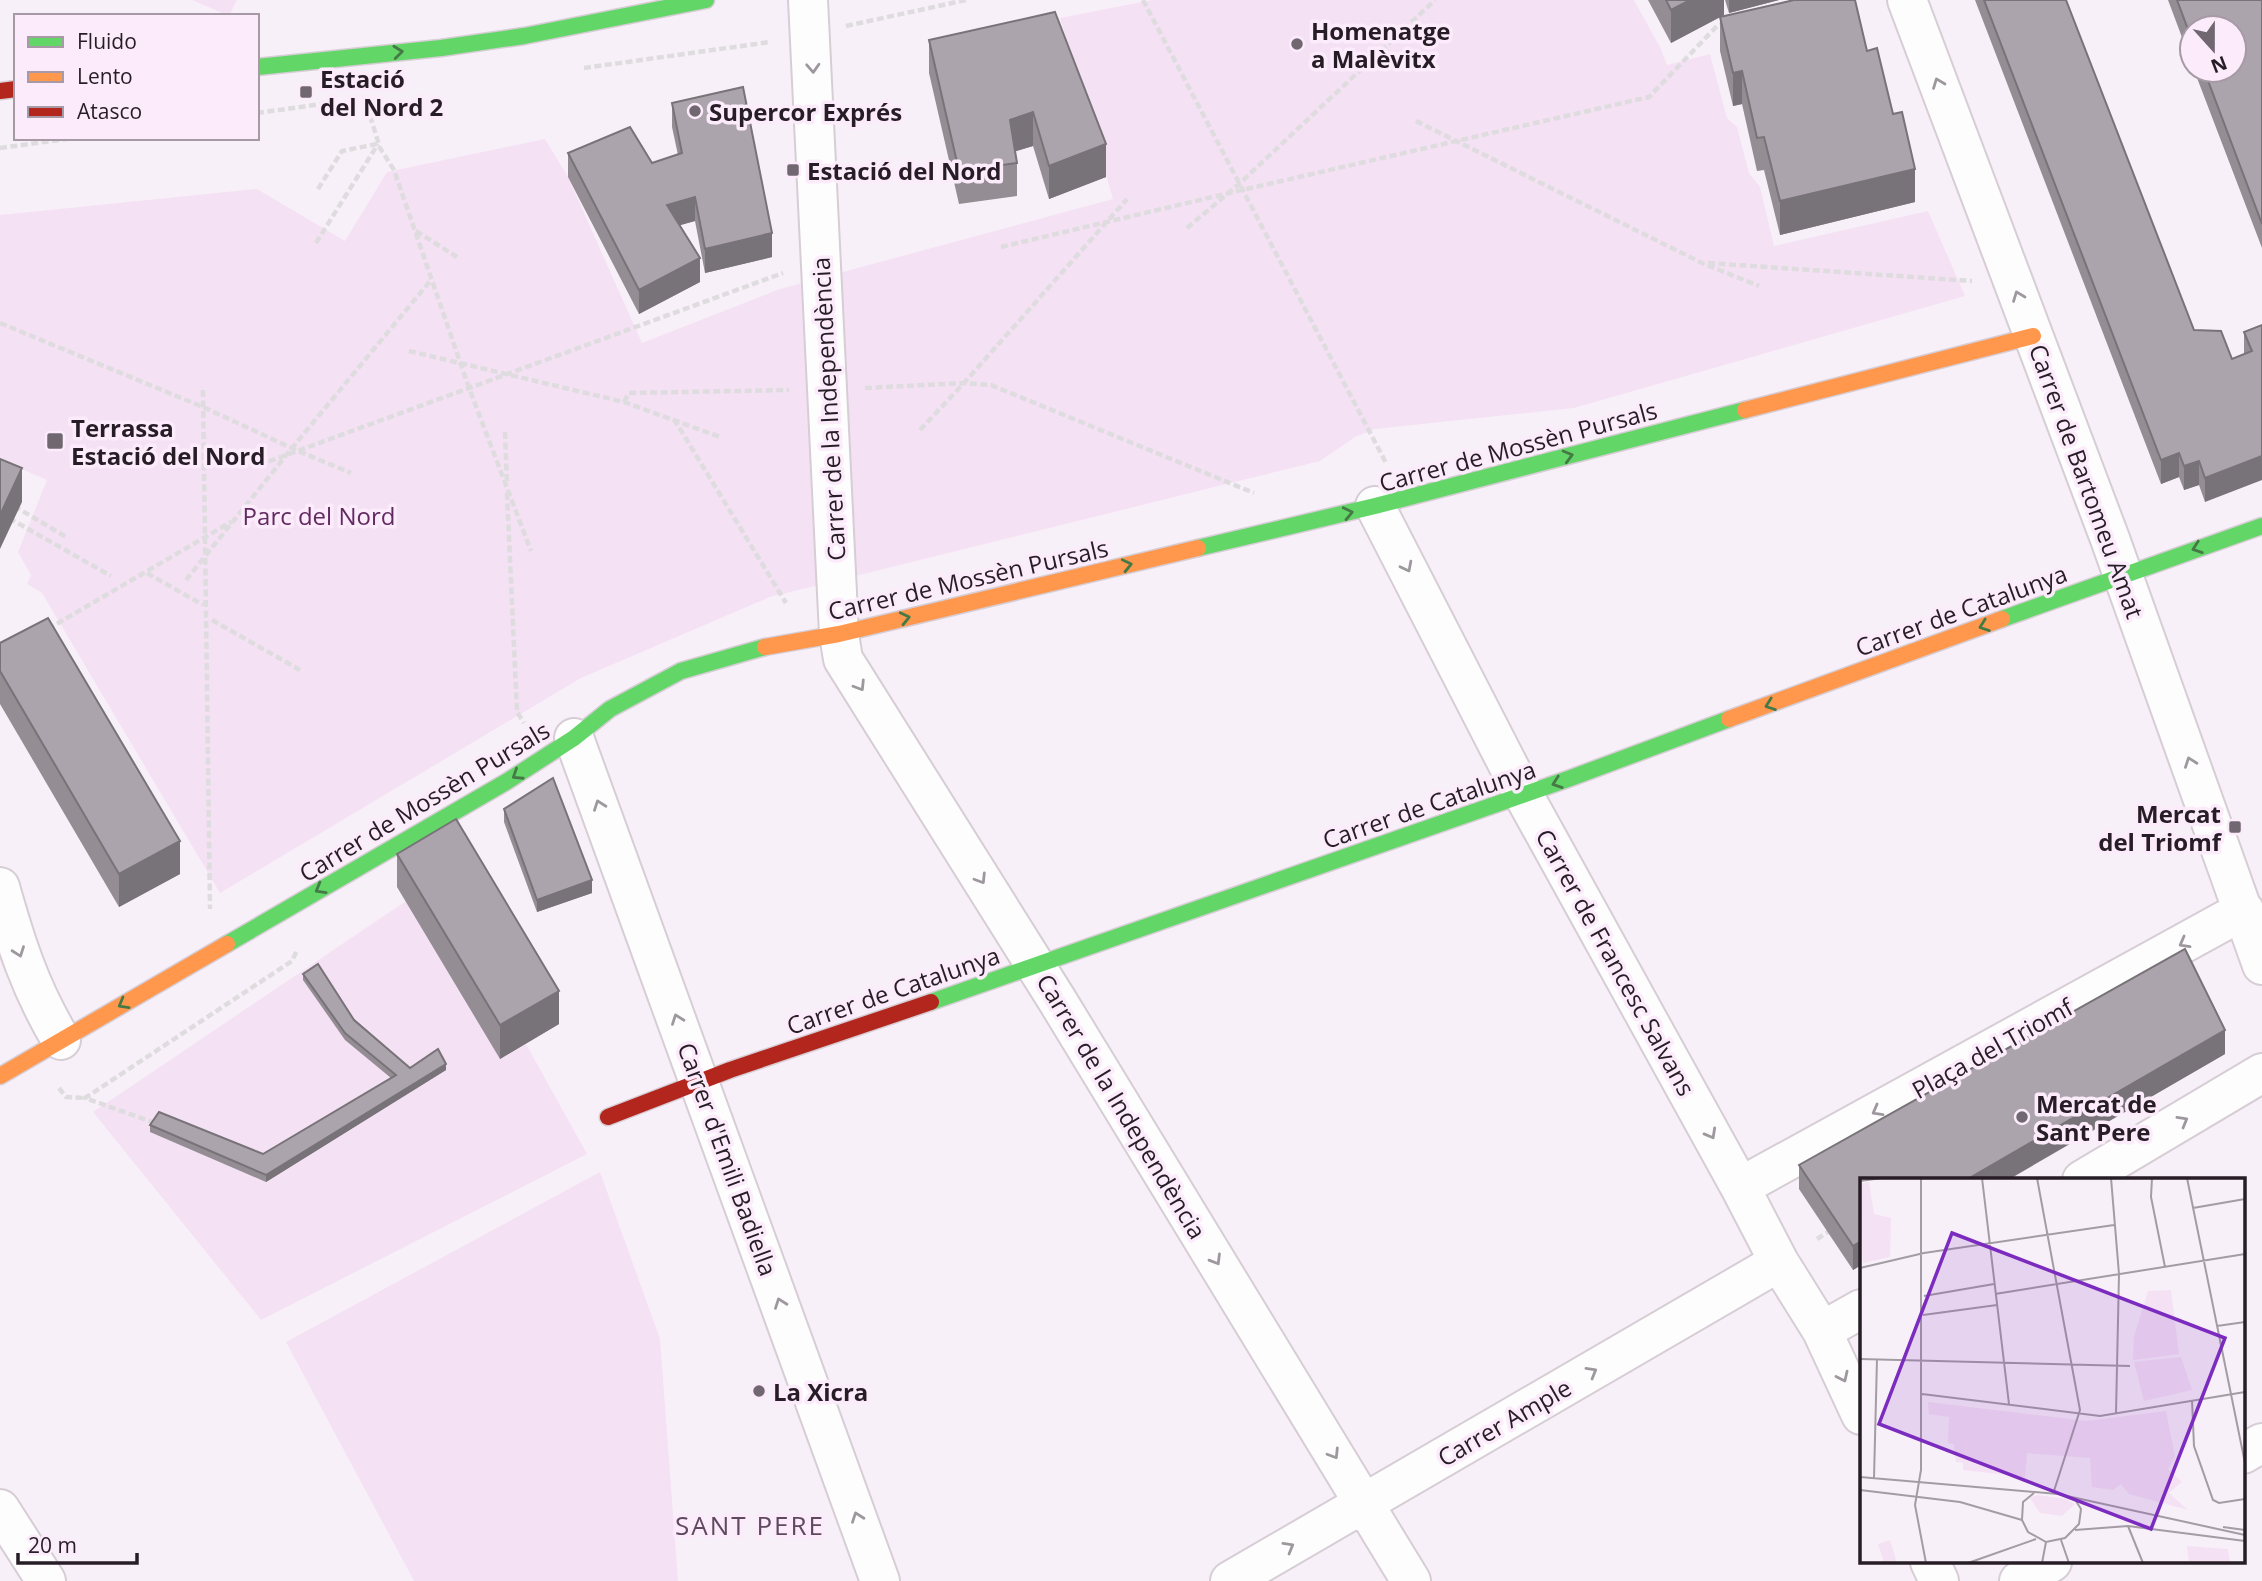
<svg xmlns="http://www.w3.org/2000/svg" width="2262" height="1581" font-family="'Open Sans',sans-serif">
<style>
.green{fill:#f5e1f4}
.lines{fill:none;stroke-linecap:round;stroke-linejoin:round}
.street-casing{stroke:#d6cdd5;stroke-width:42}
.fast-casing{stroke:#d6cdd5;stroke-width:19}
.slow-casing{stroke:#d6cdd5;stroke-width:19}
.jam-casing{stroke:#d6cdd5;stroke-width:19}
.path{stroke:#dedcde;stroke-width:4.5;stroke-dasharray:7 3.5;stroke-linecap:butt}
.street{stroke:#fefdfe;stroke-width:38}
.fast{stroke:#63d668;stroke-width:16}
.slow{stroke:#ff974d;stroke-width:16}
.jam{stroke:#b3261e;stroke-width:16}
.wall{fill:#948d94}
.shaded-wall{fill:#787378}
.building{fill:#aca4ac;stroke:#787378;stroke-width:2}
.oneway{stroke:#457a47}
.oneway2{stroke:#9d989d}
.poi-dot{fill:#706770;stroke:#fcecfb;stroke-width:2.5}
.labels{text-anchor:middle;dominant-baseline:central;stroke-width:7;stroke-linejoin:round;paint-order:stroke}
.poi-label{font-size:24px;font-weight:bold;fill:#271d26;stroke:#fcecfb;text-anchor:start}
.street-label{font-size:24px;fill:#271d26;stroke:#fcecfb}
.park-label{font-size:24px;fill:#632a62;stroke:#fcecfb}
.neighbourhood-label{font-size:26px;letter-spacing:2px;fill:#5f495e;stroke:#fcecfb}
.inset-road{fill:none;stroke:#a49ca4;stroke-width:2}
.view{fill:#7b2cbf;fill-opacity:0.15;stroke:#7b2cbf;stroke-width:3.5}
.inset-edge{fill:none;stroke:#271d26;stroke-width:3.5}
</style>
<rect width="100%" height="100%" fill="#f8f0f8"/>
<path class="green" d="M 192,0 L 237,0 L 229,16 Z
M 1152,0 L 1634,0 L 1661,49 L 1667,65 L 1710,54 L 1727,118 L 1737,127 L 1749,173 L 1760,187 L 1774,246 L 1928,211 L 1965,296 L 1574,408 L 1375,429 L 1355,437 L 1320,461 L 770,597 L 581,678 L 220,893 L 42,593 L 27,584 L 31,575 L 18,552 L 47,480 L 0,460 L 0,215 L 257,189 L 345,241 L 387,172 L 545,139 L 568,177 L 642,343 L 780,289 L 1113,199 L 1060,18 Z
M 406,901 L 500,1058 L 526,1044 L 587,1154 L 261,1320 L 93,1112 Z
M 600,1172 L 660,1339 L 678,1581 L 414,1581 L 286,1342 Z"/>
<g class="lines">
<defs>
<path id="street" d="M 808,0 L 839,634 L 843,659 L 1057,1000 L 1411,1581
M 1907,0 L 2110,539 L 2262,965
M 1375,506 L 1523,794 L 1740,1187 L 1779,1262 L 1822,1331 L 1861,1415
M 574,738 L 880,1581
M 0,887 C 16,944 30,988 61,1040
M 2082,1180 L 2262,1073
M 1740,1187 L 2244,910
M 1822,1331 L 1861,1309
M 2243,1454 L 2262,1443
M 0,1509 L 46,1581
M 1930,1562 L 1939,1581
M 1230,1581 L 1779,1262
M 2019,1581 L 2052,1562"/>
<path id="fast" d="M 257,67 L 441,48 L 524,36 L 706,0
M 1198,548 L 1375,506 L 1745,410
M 2002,619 L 2262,526
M 227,944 L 506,782 L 574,738 L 610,709 L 681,671 L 765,647
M 931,1002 L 1568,779 L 1729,719"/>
<path id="slow" d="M 1745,410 L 2033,336
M 765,647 L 839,634 L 1198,548
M 1729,719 L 2002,619
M 0,1076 L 227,944"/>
<path id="jam" d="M 0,91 L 16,89
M 608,1117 L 730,1070 L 931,1002"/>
</defs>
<use href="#street" class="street-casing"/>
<use href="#fast" class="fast-casing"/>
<use href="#slow" class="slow-casing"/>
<use href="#jam" class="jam-casing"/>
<path class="path" d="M 1143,0 L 1386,463
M 846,26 L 966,0
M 584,68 L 770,42
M 364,96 L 380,148 L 394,170 L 469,388 L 531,551
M 257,113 L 329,103
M 1416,121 L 1702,263 L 1759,286
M 0,148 L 74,138
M 318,189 L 342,151 L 377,144
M 1187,228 L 1239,184 L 1435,0
M 416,231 L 457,257
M 316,243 L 378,144
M 1001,247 L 1242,190 L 1649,97 L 1718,25 L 1726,23
M 1708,263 L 1972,281
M 0,323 L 203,407 L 298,451 L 351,473
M 409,351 L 624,402 L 720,437
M 865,388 L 964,383 L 991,385 L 1254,493
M 203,390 L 210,909
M 624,402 L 629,393 L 789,390
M 674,419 L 786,603
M 920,430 L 964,383 L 1127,199
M 505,432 L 507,484
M 259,465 L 783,273
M 507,493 L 517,712 L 524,723
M 14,506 L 68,538
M 0,513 L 111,576
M 147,573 L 203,605
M 186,580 L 292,448 L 431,280
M 212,620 L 300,670
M 48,629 L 231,522
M 59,1088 L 66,1097 L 85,1098
M 155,1123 L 85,1098 L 292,961 L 297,950
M 1817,1239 L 1828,1232"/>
<use href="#street" class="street"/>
<use href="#fast" class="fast"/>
<use href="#slow" class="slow"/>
<use href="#jam" class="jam"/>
</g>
<path class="wall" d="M 1648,0 L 1724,0 L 1724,15 L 1671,43 Z
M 1725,0 L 1779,0 L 1729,13 Z
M 1975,0 L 2066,0 L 2194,330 L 2232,359 L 2244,354 L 2244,332 L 2262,325 L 2205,502 L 2199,485 L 2184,490 L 2179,477 L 2161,484 Z
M 2168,0 L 2262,0 L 2262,248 L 2194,70 L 2234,70 L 2192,28 L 2192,64 Z
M 1055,12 L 1106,177 L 1049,199 L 1033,146 L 1015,151 L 1017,163 L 1017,196 L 959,204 L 929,73 L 929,40 Z
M 1720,17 L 1867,51 L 1915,202 L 1780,235 L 1764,170 L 1757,171 L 1742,104 L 1733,106 L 1720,51 Z
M 672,103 L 772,257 L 705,273 L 695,221 L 679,225 L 700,282 L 639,314 L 568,177 L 568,153 L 652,163 L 678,155 L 672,127 Z
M 0,643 L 180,874 L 119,907 L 0,704 Z
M 504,809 L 592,893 L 537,912 L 504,822 Z
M 397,854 L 559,1024 L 500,1059 L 397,887 Z
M 303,974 L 410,1068 L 446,1070 L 266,1182 L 150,1132 L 150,1125 L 263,1154 L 391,1078 L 345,1040 L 303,980 Z
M 2225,1054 L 1853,1270 L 1799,1189 L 1799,1165 Z"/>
<path class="shaded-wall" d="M 1690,0 L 1724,0 L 1724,15 L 1671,43 L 1671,10 Z
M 1729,0 L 1779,0 L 1729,13 Z
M 1742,71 L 1742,104 L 1733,106 L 1733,73 Z
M 1033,112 L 1033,146 L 1010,153 L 1010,120 Z
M 1106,144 L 1106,177 L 1049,199 L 1049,166 Z
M 1915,169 L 1915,202 L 1780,235 L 1780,201 Z
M 695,197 L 695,221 L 667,229 L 667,205 Z
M 772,233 L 772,257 L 705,273 L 705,249 Z
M 700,258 L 700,282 L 639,314 L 639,290 Z
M 2179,453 L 2179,477 L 2161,484 L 2161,460 Z
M 2262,456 L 2262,480 L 2205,502 L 2205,478 Z
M 2199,461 L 2199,485 L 2184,490 L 2184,466 Z
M 22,468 L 22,502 L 0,549 L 0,515 Z
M 180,841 L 180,874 L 119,907 L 119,874 Z
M 592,880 L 592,893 L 537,912 L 537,900 Z
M 559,991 L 559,1024 L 500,1059 L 500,1025 Z
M 2225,1030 L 2225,1054 L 2007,1180 L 1966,1180 Z
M 446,1064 L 446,1070 L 266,1182 L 266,1175 Z
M 1861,1241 L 1861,1265 L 1853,1270 L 1853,1246 Z"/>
<path class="building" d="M 1666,0 L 1690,0 L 1671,10 Z
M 1794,0 L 1855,0 L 1867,51 L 1877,48 L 1893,114 L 1902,112 L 1915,169 L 1780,201 L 1764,137 L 1757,138 L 1742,71 L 1733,73 L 1720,17 Z
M 1984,0 L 2066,0 L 2194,330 L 2221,331 L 2232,359 L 2252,351 L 2244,332 L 2262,325 L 2262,456 L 2205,478 L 2199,461 L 2184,466 L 2179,453 L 2161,460 Z
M 2177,0 L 2262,0 L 2262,224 L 2204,70 L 2234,70 L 2234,28 L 2192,28 L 2192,40 Z
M 1055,12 L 1106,144 L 1049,166 L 1033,112 L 1010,120 L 1017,163 L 959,171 L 929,40 Z
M 743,87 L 772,233 L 705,249 L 695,197 L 667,205 L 700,258 L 639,290 L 568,153 L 630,127 L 652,163 L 682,153 L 672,103 Z
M 0,459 L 22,468 L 0,515 Z
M 48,618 L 180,841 L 119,874 L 0,671 L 0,643 Z
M 553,778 L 592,880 L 537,900 L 504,809 Z
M 456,819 L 559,991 L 500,1025 L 397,854 Z
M 2185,949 L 2225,1030 L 1966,1180 L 1861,1180 L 1861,1241 L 1853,1246 L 1799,1165 Z
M 318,964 L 354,1020 L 410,1068 L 438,1049 L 446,1064 L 266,1175 L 150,1125 L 159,1112 L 263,1154 L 396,1075 L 345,1033 L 303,974 Z"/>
<defs><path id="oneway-chevron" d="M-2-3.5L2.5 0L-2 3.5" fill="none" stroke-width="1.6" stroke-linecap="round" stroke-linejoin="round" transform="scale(1.75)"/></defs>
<g class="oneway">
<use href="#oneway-chevron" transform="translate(398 52) rotate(-6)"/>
<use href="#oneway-chevron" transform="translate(1568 456) rotate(-15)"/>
<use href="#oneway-chevron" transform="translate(1348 513) rotate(-13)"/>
<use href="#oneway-chevron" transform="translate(2197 548) rotate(161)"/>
<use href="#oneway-chevron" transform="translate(1127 565) rotate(-13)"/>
<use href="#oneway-chevron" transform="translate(905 618) rotate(-13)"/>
<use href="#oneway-chevron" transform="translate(1984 626) rotate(160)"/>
<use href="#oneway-chevron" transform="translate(1770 705) rotate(160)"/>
<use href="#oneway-chevron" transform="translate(517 775) rotate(147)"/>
<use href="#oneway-chevron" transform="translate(1557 783) rotate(161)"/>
<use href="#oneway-chevron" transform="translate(320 889) rotate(150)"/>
<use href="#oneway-chevron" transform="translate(123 1004) rotate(150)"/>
</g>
<g class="oneway2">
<use href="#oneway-chevron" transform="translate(813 68) rotate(87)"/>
<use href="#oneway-chevron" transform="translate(1938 83) rotate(-111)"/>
<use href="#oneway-chevron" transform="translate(2018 296) rotate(-111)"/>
<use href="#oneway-chevron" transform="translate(1407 567) rotate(63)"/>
<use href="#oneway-chevron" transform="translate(860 686) rotate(58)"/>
<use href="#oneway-chevron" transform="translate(2190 762) rotate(-110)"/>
<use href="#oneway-chevron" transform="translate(599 805) rotate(-110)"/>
<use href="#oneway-chevron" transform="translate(981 879) rotate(58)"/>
<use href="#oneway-chevron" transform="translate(2184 943) rotate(151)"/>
<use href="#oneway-chevron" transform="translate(19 952) rotate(70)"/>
<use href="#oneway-chevron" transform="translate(677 1019) rotate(-110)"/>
<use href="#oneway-chevron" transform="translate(1877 1111) rotate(151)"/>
<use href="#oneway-chevron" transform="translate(2183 1121) rotate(-30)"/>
<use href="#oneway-chevron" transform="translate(1711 1134) rotate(61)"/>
<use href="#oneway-chevron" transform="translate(1216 1260) rotate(59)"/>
<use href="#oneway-chevron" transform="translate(780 1303) rotate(-110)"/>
<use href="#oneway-chevron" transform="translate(1592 1372) rotate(-30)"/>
<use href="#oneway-chevron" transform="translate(1843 1377) rotate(65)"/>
<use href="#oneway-chevron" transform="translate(1334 1454) rotate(58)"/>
<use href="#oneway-chevron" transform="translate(857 1517) rotate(-110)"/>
<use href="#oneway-chevron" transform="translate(1289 1547) rotate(-30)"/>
</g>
<g class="poi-dot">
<circle cx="1297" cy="44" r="7"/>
<rect x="299" y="85" width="14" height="14" rx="3.5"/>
<circle cx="695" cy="111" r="7"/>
<rect x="786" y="163" width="14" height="14" rx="3.5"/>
<rect x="46" y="432" width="18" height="18" rx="3.5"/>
<rect x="2228" y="820" width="14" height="14" rx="3.5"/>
<circle cx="2022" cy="1117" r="7"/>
<circle cx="759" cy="1391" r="7"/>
</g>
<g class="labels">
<g class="poi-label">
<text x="1311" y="30">Homenatge<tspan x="1311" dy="28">a Malèvitx</tspan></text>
<text x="320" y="78">Estació<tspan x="320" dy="28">del Nord 2</tspan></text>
<text x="709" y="111">Supercor Exprés</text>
<text x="807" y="170">Estació del Nord</text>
<text x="71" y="427">Terrassa<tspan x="71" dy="28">Estació del Nord</tspan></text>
<text x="2221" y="813" text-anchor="end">Mercat<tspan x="2221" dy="28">del Triomf</tspan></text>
<text x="2036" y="1103">Mercat de<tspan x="2036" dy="28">Sant Pere</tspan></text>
<text x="773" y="1391">La Xicra</text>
</g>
<g class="street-label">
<text transform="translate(828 409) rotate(-93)">Carrer de la Independència</text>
<text transform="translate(1518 446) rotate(-15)">Carrer de Mossèn Pursals</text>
<text transform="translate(2087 481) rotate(70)">Carrer de Bartomeu Amat</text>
<text transform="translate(968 579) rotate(-13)">Carrer de Mossèn Pursals</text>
<text transform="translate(1961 610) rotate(-20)">Carrer de Catalunya</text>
<text transform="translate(424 801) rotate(-31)">Carrer de Mossèn Pursals</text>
<text transform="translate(1429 804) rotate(-19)">Carrer de Catalunya</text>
<text transform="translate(1616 962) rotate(61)">Carrer de Francesc Salvans</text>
<text transform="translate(893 990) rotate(-19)">Carrer de Catalunya</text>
<text transform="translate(1992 1048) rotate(-29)">Plaça del Triomf</text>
<text transform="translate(1122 1106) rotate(59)">Carrer de la Independència</text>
<text transform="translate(728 1159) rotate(70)">Carrer d'Emili Badiella</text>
<text transform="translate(1504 1422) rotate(-30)">Carrer Ample</text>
</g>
<g class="park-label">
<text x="319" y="515">Parc del Nord</text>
</g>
<g class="neighbourhood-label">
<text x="750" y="1525">SANT PERE</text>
</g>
</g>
<g transform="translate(1860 1178)">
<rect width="385" height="385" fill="#f8f0f8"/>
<path d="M 9,4 L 14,36 L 31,40 L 30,79 L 3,85 L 0,6 ZM 311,112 L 319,176 L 273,182 L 274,159 L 288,113 ZM 321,179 L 332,212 L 284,223 L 274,184 ZM 68,224 L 226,243 L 306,233 L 315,279 L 308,291 L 322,304 L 309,315 L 328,332 L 269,316 L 261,306 L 253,312 L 232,309 L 230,280 L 167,275 L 165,299 L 103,292 L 103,285 L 96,284 L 94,266 L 88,265 L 89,239 L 69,236 ZM 177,317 L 206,321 L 215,326 L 202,338 L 180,335 L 170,320 ZM 30,362 L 37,385 L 24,385 L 18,366 ZM 327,368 L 368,371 L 370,385 L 329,385 Z" fill="#f5e1f4"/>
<path class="inset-road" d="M 61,0 L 61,292 L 55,327 L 66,385M 122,0 L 149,226M 177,0 L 220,232 L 193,316M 251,0 L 259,96 L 256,235M 292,0 L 291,19 L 305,89M 327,0 L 385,285M 0,3 L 22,0M 333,30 L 385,21M 0,90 L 64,75 L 254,47M 135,116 L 385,76M 64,118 L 134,106M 63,137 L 137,127M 357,148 L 385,144M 0,181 L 270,188M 62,216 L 240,238 L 385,214M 332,222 L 334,268 L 353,322 L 359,325 L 385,321M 0,299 L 198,316 L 385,357M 14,300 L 17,181M 0,312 L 100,324 L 162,342M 174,315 L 163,324 L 162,342 L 168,354 L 186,364 L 205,360 L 219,346 L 221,331 L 214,320M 268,348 L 283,385M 363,349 L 385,352M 215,352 L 268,348 L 385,363M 201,362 L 209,385M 108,385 L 176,361M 182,385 L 186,364"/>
<path class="view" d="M 92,55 L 365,160 L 291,351 L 19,246 Z"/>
<rect width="385" height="385" class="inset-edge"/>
</g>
<rect x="14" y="14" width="245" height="126" fill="#fcecfb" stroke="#a799a6" stroke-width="2"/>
<rect x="28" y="37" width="35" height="10" fill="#63d668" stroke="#a799a6" stroke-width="2"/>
<text x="77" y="49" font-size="21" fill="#271d26">Fluido</text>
<rect x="28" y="72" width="35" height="10" fill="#ff974d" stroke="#a799a6" stroke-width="2"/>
<text x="77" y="84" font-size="21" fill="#271d26">Lento</text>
<rect x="28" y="107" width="35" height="10" fill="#b3261e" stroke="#a799a6" stroke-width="2"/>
<text x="77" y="119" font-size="21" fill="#271d26">Atasco</text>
<g transform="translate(2213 49) rotate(159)"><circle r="33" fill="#fcecfb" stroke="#a799a6" stroke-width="2"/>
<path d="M0-5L12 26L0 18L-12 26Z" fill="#706770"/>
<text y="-10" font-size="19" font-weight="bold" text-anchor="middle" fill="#271d26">N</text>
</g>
<path d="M18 1553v10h119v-10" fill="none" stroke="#271d26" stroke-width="3.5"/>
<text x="28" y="1553" font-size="21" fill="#271d26" stroke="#fcecfb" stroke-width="5" paint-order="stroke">20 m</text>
</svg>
